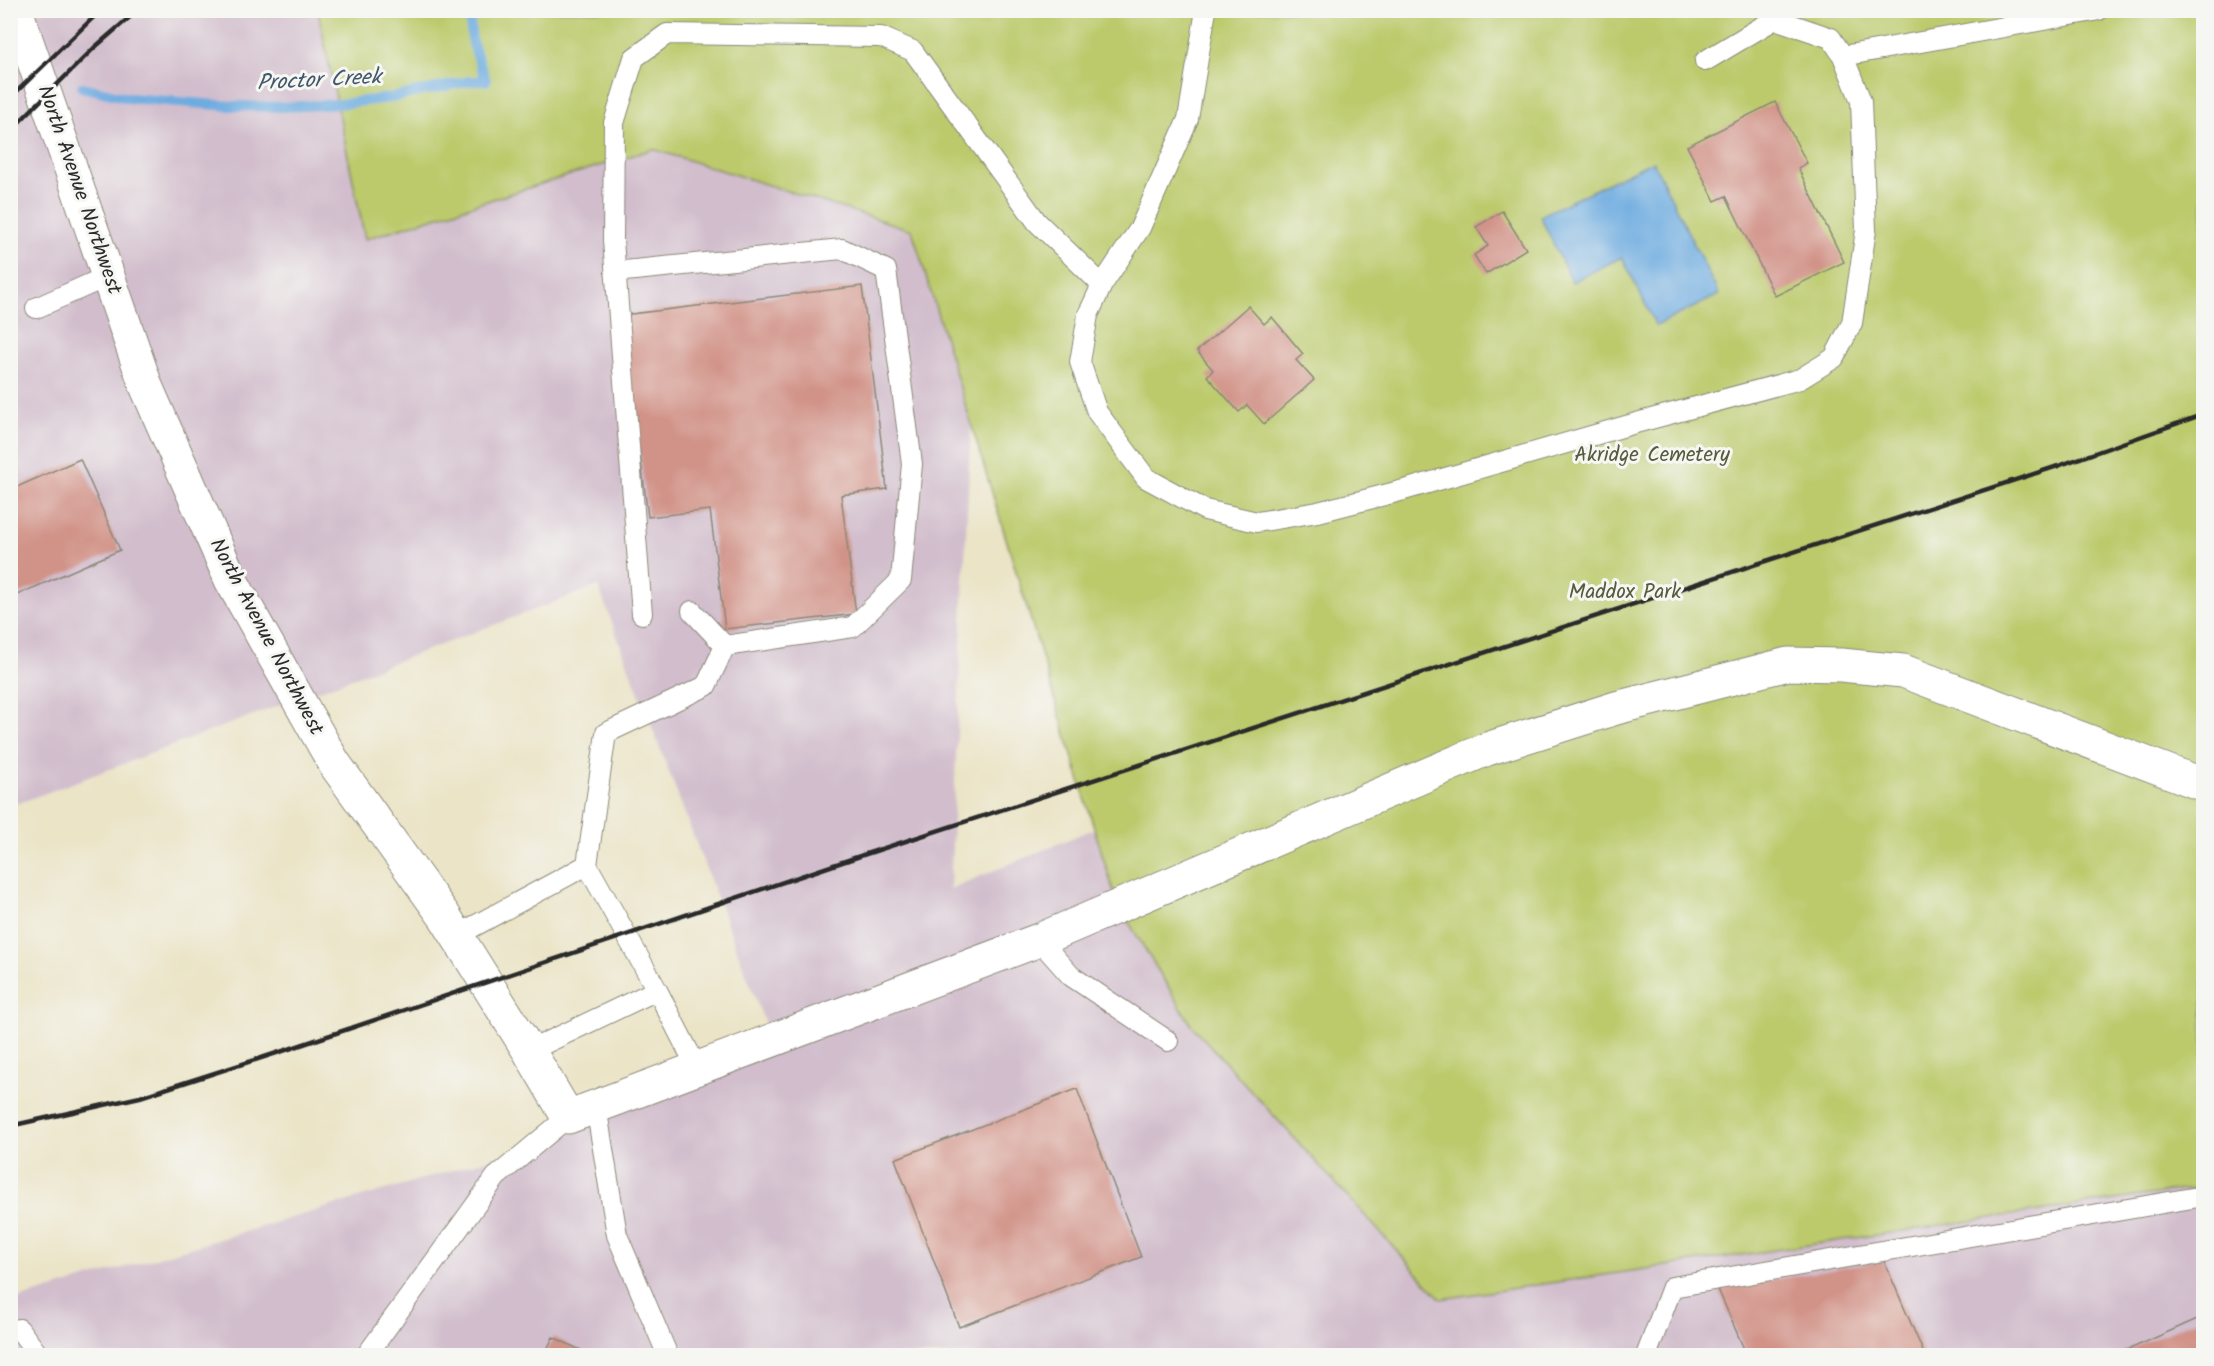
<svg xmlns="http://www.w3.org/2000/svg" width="2214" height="1366" font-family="Kalam,sans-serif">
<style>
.industrial{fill:#d1bdcc}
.green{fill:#bcca6c;stroke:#747a4c;stroke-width:1.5}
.water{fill:#6eace0;stroke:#4c6c86;stroke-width:1.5}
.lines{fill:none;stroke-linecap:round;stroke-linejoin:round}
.stream{stroke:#6eace0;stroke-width:10}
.building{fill:#d19388}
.lane-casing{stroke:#8b8879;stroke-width:22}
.street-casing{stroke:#8b8879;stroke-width:35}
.lane{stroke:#fff;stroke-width:20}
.street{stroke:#fff;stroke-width:33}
.rail{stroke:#2b2b2b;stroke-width:4.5}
.labels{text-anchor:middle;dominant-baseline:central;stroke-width:6;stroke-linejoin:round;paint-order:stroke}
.street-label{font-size:21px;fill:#2b2b2b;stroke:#f6f6f2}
.park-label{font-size:21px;fill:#565b3e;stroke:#f6f6f2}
.water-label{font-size:22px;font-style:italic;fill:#42586a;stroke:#f6f6f2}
</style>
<rect width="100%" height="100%" fill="#f6f6f2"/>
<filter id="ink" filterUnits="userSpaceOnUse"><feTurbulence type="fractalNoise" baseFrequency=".0167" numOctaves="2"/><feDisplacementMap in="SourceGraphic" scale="12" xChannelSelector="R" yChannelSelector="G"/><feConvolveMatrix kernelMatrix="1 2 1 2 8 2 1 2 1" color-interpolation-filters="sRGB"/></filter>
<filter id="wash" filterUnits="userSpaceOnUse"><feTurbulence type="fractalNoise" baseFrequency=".008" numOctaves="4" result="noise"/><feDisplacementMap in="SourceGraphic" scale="24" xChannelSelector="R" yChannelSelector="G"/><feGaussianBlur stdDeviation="1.35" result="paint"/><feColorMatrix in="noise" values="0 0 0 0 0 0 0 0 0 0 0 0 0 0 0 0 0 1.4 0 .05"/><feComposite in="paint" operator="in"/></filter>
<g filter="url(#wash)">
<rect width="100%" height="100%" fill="#ebe4c7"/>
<path class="industrial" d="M 11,11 L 318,11 L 365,239 L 653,149 L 912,230 L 971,424 L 950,889 L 1141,809 L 2203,1117 L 2203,1355 L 11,1355 L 11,1301 L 554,1140 L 774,1047 L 598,586 L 11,806 Z"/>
<path class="green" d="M 318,11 L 2203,11 L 2203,1187 L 1441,1299 L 1192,1026 L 1117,903 L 912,230 L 653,149 L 365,239 Z"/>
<path class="water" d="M 1653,161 L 1719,295 L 1656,326 L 1622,257 L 1572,282 L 1540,216 Z"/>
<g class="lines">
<path class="stream" d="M 82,87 L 128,98 L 231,106 L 284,107 L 339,104 L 390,98 L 470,81 L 486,81 L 472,41 L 469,10"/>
</g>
<g id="blocks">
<path class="building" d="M 1775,102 L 1807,163 L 1798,168 L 1844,262 L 1775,296 L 1726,196 L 1715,201 L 1687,146 Z
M 1502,211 L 1526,249 L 1486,274 L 1474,255 L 1488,246 L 1476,227 Z
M 862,286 L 887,489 L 841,495 L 856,614 L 725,629 L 710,510 L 648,517 L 623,315 Z
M 1248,306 L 1264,324 L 1272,317 L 1303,354 L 1296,360 L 1314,380 L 1264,424 L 1247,405 L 1239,412 L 1207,376 L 1213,370 L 1197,351 Z
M 80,459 L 120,550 L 10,598 L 10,490 Z
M 1077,1089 L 1141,1257 L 959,1327 L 895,1159 Z
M 1884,1261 L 1925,1356 L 1747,1356 L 1718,1289 Z
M 2204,1316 L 2204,1356 L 2114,1356 Z
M 553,1337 L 593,1356 L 544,1356 Z"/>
</g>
</g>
<g filter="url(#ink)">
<use href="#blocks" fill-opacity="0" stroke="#8b8879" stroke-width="1.5"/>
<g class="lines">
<defs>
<path id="lane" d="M 1206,10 L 1188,119 L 1140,228 L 1102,285 L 1088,315 L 1080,362 L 1097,412 L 1146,478 L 1205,510 L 1257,522 L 1318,512 L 1404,490 L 1636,423 L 1800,379 L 1834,358 L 1852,323 L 1866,230 L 1861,101 L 1843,56 L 1831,38 L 1775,19 L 1705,61
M 1843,56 L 2099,10
M 615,272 L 842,249 L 886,270 L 912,464 L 901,580 L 853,627 L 725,646 L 692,611
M 36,308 L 108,276
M 642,614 L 613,240 L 614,123 L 634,58 L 667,34 L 881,37 L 913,51 L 1037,222 L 1102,285
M 456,936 L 587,865 L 606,733 L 706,686 L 725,646
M 1039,940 L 1071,976 L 1168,1041
M 657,990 L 697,1068
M 529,1051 L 657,990 L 587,865
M 596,1106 L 617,1235 L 668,1356
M 19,1329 L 39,1356
M 366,1356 L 496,1177 L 568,1117
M 1646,1356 L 1672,1287 L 2204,1196"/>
<path id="street" d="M 16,10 L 146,386 L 231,580 L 334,763 L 445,917 L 529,1051 L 568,1117 L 1039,940 L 1487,749 L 1616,708 L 1788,664 L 1841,665 L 1903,671 L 2204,785"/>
</defs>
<use href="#lane" class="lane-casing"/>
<use href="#street" class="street-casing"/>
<use href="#lane" class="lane"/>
<use href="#street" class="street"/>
<path class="rail" d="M 10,98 L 101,10
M 10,131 L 94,48 L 138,10
M 10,1126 L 140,1097 L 286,1050 L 866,854 L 2058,466 L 2204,414"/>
</g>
</g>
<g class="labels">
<g class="street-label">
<text transform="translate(79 190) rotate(71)">North Avenue Northwest</text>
<text transform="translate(266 637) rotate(62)">North Avenue Northwest</text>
</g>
<g class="park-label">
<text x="1652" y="455">Akridge Cemetery</text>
<text x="1625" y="592">Maddox Park</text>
</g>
<g class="water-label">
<text transform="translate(319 81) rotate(-3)">Proctor Creek</text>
</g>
</g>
<rect width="2214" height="1366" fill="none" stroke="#f6f6f2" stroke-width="36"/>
</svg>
